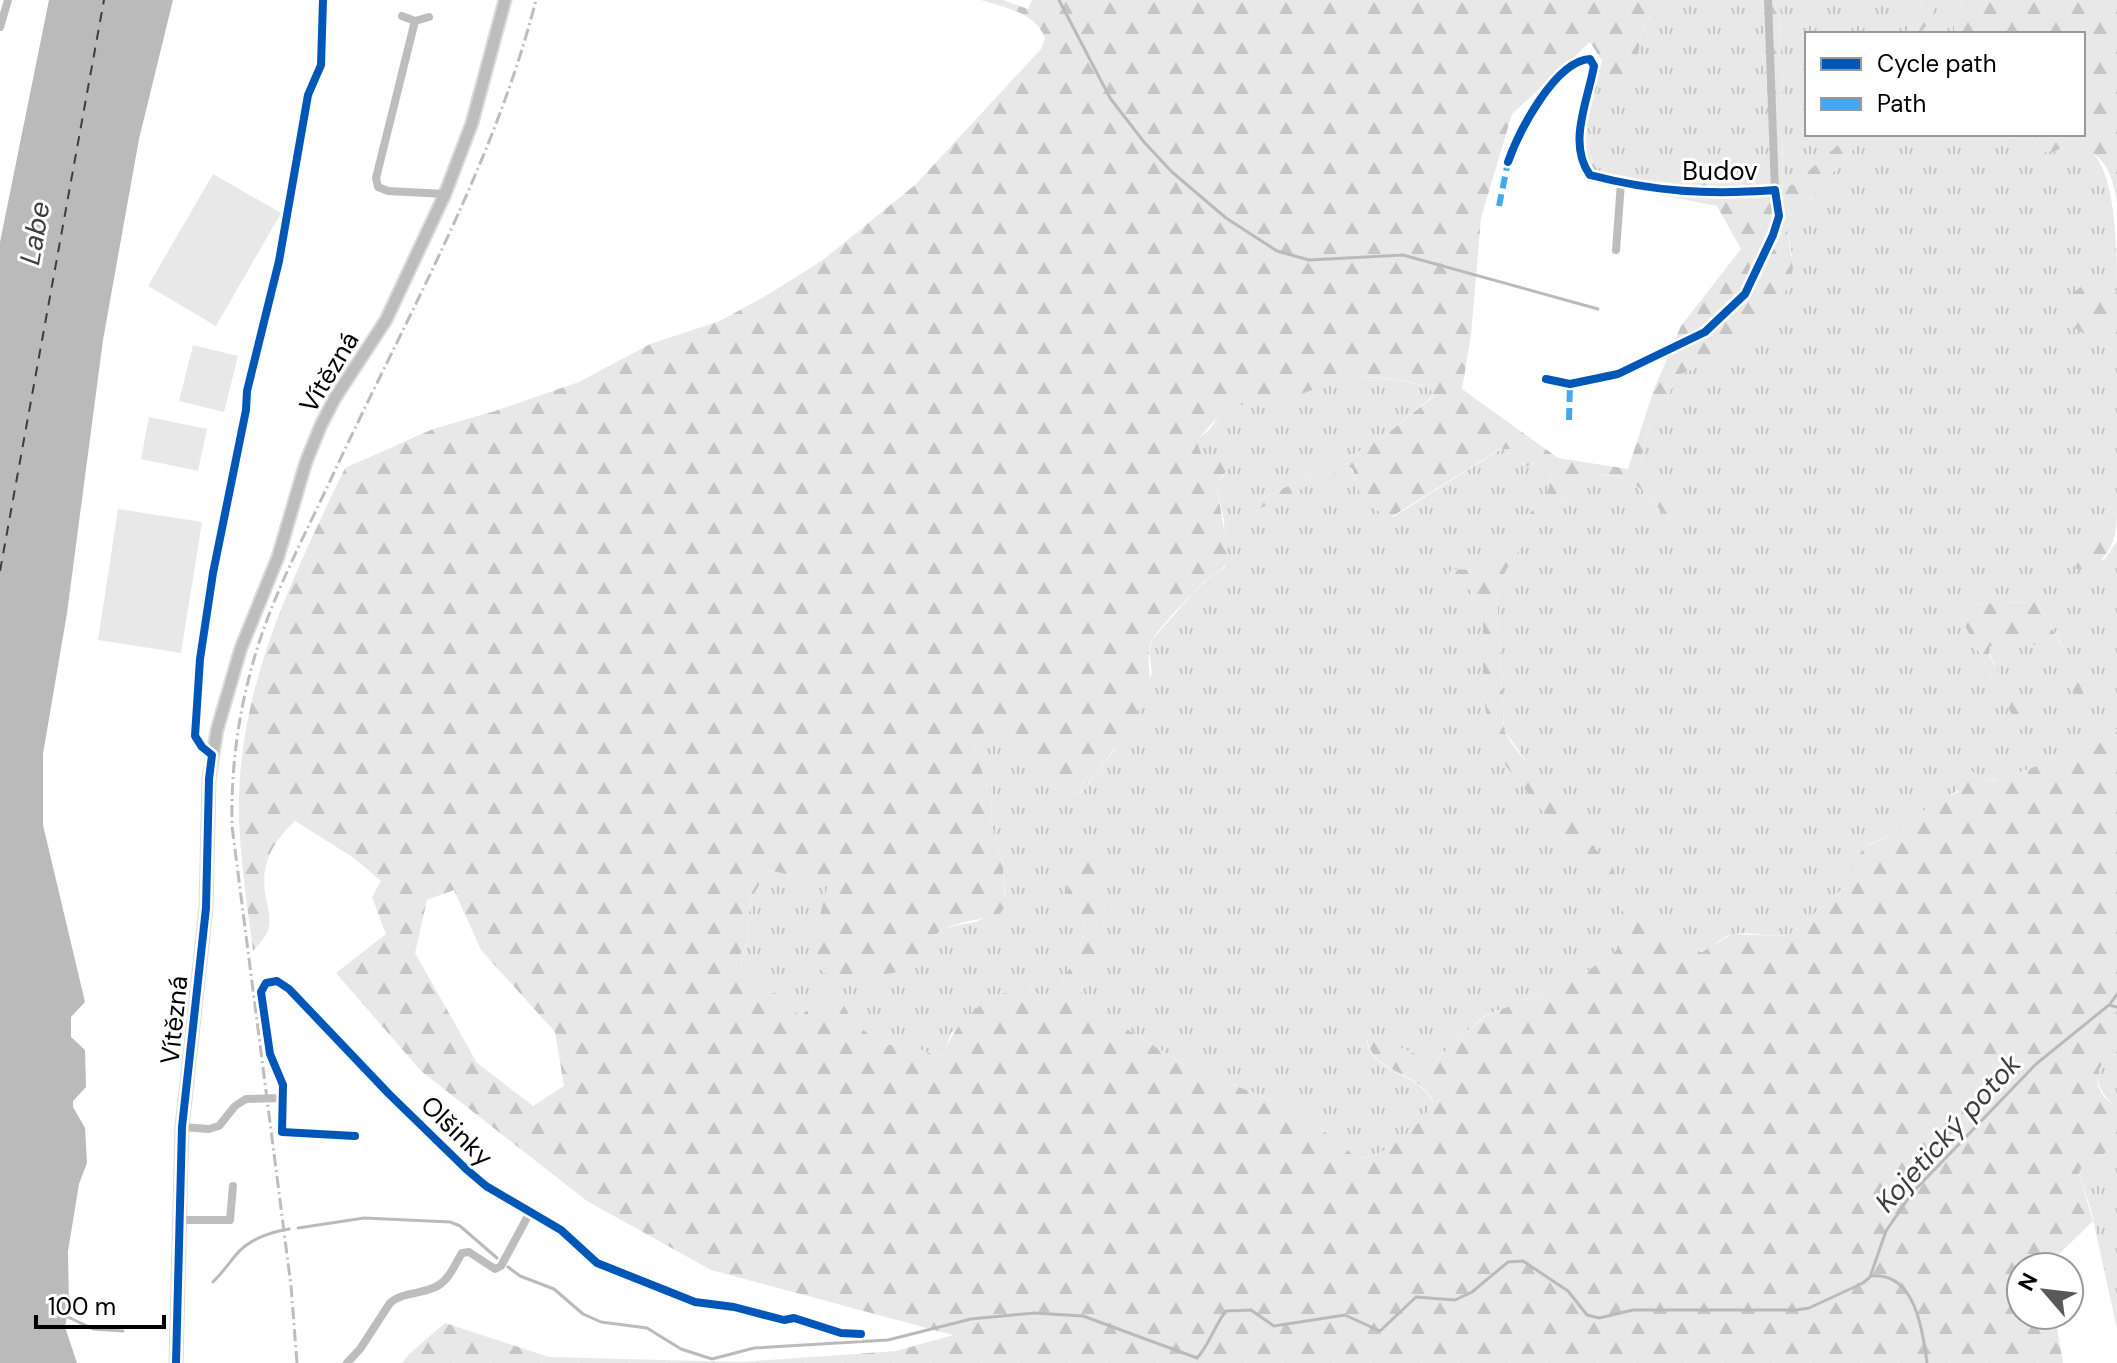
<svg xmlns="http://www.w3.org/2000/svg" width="2117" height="1363" font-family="'DM Sans',sans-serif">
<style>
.grass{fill:url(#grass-tufts);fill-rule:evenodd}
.forest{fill:url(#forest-firs);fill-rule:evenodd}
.pitch{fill:#e8e8e8}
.water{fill:#bababa}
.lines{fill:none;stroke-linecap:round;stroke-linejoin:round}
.stream{stroke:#bababa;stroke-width:3}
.ferry{stroke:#3d3d3d;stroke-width:2;stroke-dasharray:10 8;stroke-linecap:butt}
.major-casing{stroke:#dbdbdb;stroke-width:15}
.minor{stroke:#bdbdbd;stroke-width:8}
.major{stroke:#bdbdbd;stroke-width:11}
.rail{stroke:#bdbdbd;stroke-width:3;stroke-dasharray:12 4 2 4;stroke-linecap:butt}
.quiet{stroke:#3fa9f5;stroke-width:6;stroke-dasharray:12 6;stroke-linecap:butt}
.cycleway-casing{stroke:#fff;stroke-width:13}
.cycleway{stroke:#0057b8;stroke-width:8}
.labels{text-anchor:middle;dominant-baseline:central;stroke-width:6;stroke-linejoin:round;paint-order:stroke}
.street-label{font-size:26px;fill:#000;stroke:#fff}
.water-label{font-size:28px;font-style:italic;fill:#3d3d3d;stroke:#fff}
</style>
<defs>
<pattern id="grass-tufts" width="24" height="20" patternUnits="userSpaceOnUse" patternTransform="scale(2)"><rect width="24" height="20" fill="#e8e8e8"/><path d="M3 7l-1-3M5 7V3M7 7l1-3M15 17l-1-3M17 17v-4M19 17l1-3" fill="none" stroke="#c5c5c5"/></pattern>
<pattern id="forest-firs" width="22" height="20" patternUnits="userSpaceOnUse" patternTransform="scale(2)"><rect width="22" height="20" fill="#e8e8e8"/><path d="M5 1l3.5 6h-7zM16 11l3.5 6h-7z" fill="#c5c5c5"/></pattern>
</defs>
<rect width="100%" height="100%" fill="#fff"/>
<path class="grass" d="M 1647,0 L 1763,0 L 1771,174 L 1761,185 L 1680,182 L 1674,188 L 1601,174 C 1578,149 1588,112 1599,83 L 1604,82 L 1638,56 L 1641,33 L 1651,14 Z
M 1780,0 L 1922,0 L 1909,34 L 1807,34 L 1807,134 L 1850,134 L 1793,186 L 1783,184 Z
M 1938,0 L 1962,0 L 1954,24 L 1955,34 L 1919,34 L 1927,25 Z
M 1867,134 L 1994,134 L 2008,138 L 2030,135 L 2037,144 L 2053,153 L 2065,146 C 2073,146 2081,146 2089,150 C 2117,169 2117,256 2117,292 L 2094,280 L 2062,320 L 2117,352 L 2117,499 L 2076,555 L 2104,560 L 2117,541 L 2117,729 L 2100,742 L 1997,781 L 1979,778 C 1950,794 1924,813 1896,832 C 1886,838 1870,841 1863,850 C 1855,861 1854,872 1848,884 L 1791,934 C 1772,939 1752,931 1733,934 C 1723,936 1714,946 1705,950 C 1686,958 1663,935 1651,922 L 1537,777 L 1504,730 L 1497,596 C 1501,559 1556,510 1582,481 C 1624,463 1648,493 1672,525 L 1640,464 L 1654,407 L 1665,405 L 1676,376 L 1740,349 L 1753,333 L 1792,255 L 1787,228 L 1789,222 ZM 2037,602 L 2064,649 L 2062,668 C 2060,663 2057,655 2053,651 C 2040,637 2007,642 1990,646 L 1988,650 L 2024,731 L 2019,728 L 1957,611 L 1970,604 Z
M 1347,377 C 1377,377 1403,379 1431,388 L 1433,396 L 1383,437 L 1356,453 L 1265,497 L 1256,502 L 1255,507 L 1348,467 L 1351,468 L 1362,497 L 1393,517 L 1501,449 L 1510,449 L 1526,467 L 1544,456 L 1547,457 L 1553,469 L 1548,491 L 1485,570 L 1453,569 L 1449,573 L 1471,591 L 1483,620 L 1483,695 L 1502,761 L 1632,922 L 1634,930 L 1612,955 L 1568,983 L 1486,1015 L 1455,1041 L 1438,1059 L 1427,1059 L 1367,1034 C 1363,1072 1422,1072 1433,1103 C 1422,1124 1381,1163 1356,1157 L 1305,1116 L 1277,1102 L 1188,1067 L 1083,1002 C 1077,981 1099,956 1102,935 C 1107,906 1103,881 1098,852 L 1068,902 C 1074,908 1082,913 1084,923 C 1087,941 1063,979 1055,997 L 1047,997 L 1028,990 L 951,1033 L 943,1055 L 938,1056 L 913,1047 L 880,1044 L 853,1021 L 838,997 L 809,1008 L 800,1017 L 786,1000 L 742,972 L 741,953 L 749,940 L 747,922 L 752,897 L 767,870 L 828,883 L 820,923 L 840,982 C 858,974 878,977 896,972 C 917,966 921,946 937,934 C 952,922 971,926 984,918 C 992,912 999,901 1005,894 L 1003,865 L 992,825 L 991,795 L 974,750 L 981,735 L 989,730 L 1008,736 L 1061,795 L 1081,793 L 1113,752 L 1152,673 L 1149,651 L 1152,640 L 1195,591 L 1210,577 L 1225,567 L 1224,521 L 1217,488 L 1219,480 L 1225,475 L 1210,459 L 1203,459 C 1192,441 1197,441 1210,429 C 1214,424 1216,418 1220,413 C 1233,400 1270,402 1287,397 C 1307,391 1327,383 1347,377 Z
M 2117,1053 L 2117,1107 C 2106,1100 2091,1079 2099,1065 C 2103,1059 2111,1056 2117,1053 Z
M 2117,1145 L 2117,1329 L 2091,1210 L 2078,1171 Z"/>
<path class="forest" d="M 981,0 L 1003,0 L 1028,9 L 1032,0 L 1647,0 L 1651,13 L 1641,33 L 1638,56 L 1628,83 L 1599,83 C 1588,112 1578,149 1601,174 L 1673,188 L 1680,182 L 1761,185 L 1771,174 L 1763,0 L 1780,0 L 1783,184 L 1793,185 L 1850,134 L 1867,134 L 1789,222 L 1787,228 L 1793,269 L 1788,287 L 1774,310 L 1740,349 L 1676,376 L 1665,405 L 1654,408 L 1640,464 C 1662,476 1674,501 1680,524 L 1672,525 C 1648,493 1624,462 1582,481 C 1556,510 1501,559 1497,596 L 1504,730 L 1512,744 L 1662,933 L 1679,946 L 1702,952 L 1732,934 L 1782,936 L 1791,934 L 1848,884 L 1854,861 L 1865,847 L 1894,833 L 1934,803 L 1958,792 L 1959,788 L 1953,773 L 1958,765 C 1973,766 1974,780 1997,781 L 2100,742 L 2117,729 L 2117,1053 C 2088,1067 2093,1093 2117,1107 L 2117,1145 L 2078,1171 L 2093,1221 L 2046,1267 L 2021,1267 L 2021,1315 L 2055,1315 L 2063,1363 L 402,1363 L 408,1355 L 445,1323 L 549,1357 L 740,1362 L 896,1351 L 953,1335 L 711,1270 L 587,1201 L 421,1071 L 336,973 L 386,934 L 372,897 L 381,881 L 354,858 L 295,821 C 273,842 261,862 265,893 C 267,905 272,918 268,930 C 266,937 258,945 253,951 C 247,901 238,849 239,798 C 242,677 294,575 345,468 L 433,429 L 495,411 L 579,382 L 650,344 L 720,321 L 767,295 L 823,260 L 915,185 L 1041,49 L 1045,38 C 1035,12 1005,8 981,0 ZM 1590,42 L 1602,61 L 1574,140 L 1579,172 L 1600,183 L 1717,206 L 1741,249 L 1681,326 L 1654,389 L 1628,469 L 1558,458 L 1462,389 L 1471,336 L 1481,218 L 1512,114 ZM 1347,377 C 1377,377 1403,378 1431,388 L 1433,397 L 1383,437 L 1356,453 L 1255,502 L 1256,510 L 1348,467 L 1352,468 L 1361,497 L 1388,519 L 1500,449 L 1510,449 L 1526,467 L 1544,456 L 1547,457 L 1553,469 L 1548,491 L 1485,570 L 1453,569 L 1449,573 L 1471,591 L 1483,620 L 1483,695 L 1490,733 L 1502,761 L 1632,922 L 1634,930 L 1612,955 L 1568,983 L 1487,1015 L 1455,1041 L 1438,1059 L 1427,1059 L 1367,1033 C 1365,1073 1422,1071 1433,1102 C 1422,1124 1381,1163 1356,1157 L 1305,1116 L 1277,1102 L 1188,1067 L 1083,1002 C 1077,981 1099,957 1102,936 C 1107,906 1104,876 1097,847 L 1086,846 C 1072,859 1065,884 1068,902 C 1074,908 1082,913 1084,923 C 1087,941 1063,979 1055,997 C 1044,999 1035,990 1024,990 C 986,991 955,1022 943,1055 L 938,1056 L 913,1047 L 880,1044 L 853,1021 L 839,997 L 814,999 L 809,1008 L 800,1017 L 786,1000 L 742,972 L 741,953 L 749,940 L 747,922 L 752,897 L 768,870 L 828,884 L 808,962 L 840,982 C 858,974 878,977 897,972 C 917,966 922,945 938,933 C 955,921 979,920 999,915 L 1005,907 L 1003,865 L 992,825 L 991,795 L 974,750 L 981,735 L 989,730 L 1008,736 L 1061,795 L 1080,793 C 1104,764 1135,725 1148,689 C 1153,673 1144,654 1152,640 C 1160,627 1195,590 1207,579 C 1215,572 1224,570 1229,559 L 1217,488 L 1219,480 L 1229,468 L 1216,458 L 1203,459 L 1197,442 C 1198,439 1222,411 1225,410 C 1242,402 1263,402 1281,399 C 1303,395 1326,384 1347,377 ZM 454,890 L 481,950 L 555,1032 L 564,1086 L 533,1106 L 477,1063 L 415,953 L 427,900 Z
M 1922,0 L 1938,0 L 1927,25 L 1919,34 L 1909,34 Z
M 1962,0 L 2117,0 L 2117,203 C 2112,169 2101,147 2065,146 L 2052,153 L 2044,152 L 2030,135 L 2008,138 L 1994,134 L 2083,134 L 2083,34 L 1955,34 L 1954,24 Z
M 2094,280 L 2117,292 L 2117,352 L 2062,321 C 2067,296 2071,291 2094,280 Z
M 2117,499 C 2117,535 2117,545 2092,570 L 2076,569 L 2076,555 Z
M 2037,602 L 2064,650 L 2087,701 L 2083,707 L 2080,706 L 2052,650 L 2030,643 L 1990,646 L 1989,655 L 2025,723 L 2024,732 L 2019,728 L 1957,611 L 1960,607 L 1970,604 Z"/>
<path class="pitch" d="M 213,174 L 281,213 L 216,326 L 148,286 Z
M 193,345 L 238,356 L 224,412 L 179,401 Z
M 149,417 L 207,429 L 198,471 L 141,459 Z
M 118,509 L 202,522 L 181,653 L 98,640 Z"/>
<path class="water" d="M 49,0 L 173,0 L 139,139 L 103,340 L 67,613 L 43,754 L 43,825 L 85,1002 L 71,1017 L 71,1037 L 85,1050 L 86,1087 L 73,1101 L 73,1107 L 85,1128 L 87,1163 L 79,1184 L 68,1251 L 69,1306 L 65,1327 L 77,1363 L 0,1363 L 0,242 Z"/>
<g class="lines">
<path class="stream" d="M 1059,0 L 1110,98 L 1144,142 L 1172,172 L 1226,218 L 1277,251 L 1309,260 L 1403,255 L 1598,309
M 2110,1004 L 2117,994
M 298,1228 L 364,1218 L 450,1222 L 460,1226 L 497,1258
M 508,1267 L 520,1276 L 554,1289 L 583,1314 L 601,1322 L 647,1328 L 681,1349 L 712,1359 L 754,1348 L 888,1340 L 971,1319 L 1034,1313 L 1083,1316 L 1197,1358 C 1210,1344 1214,1326 1226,1311 L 1251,1310 L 1274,1326 L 1345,1315 L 1380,1331 L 1416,1297 L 1455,1300 L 1472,1292 L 1508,1262 L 1523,1261 L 1568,1291 L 1587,1315 L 1599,1318 L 1633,1310 L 1796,1310 L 1809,1308 L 1863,1283 L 1870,1277 L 1886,1231 L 1912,1193 L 2036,1064 L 2109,1005 L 2117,1007
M 1871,1276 C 1915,1271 1923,1331 1927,1363
M 213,1282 C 222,1273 227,1266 235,1256 C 247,1240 270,1232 289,1229
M 66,1316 L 93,1329 L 123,1331"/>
<path class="ferry" d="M 0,571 L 104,0"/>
<defs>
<path id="major" d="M 176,1363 L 182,1127 L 206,908 L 209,779 L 217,730 L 241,648 L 278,557 L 306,462 L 321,425 L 335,398 L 386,320 L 445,194 L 472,123 L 505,0"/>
</defs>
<use href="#major" class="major-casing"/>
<path class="minor" d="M 1768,0 L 1775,190
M 402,16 L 415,21
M 429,17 L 415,21 L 376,178 L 378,187 L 388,191 L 445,194
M 0,27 L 8,0
M 1508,162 C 1519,131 1555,61 1590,59 L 1594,66 C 1588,100 1567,144 1590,175 C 1655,192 1709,195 1775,190 L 1779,216 L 1773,235 L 1745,294 L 1705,332 L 1618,374 L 1570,384 L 1546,379
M 1616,250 L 1621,183
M 182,1127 L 209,1129 L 219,1126 L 235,1106 L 246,1099 L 281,1098
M 355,1136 L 282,1132 L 283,1085 L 270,1054 L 261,992 L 266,983 L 277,981 L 289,989 L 389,1094 L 466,1169 L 486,1186 L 561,1230 L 597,1263 L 695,1302 L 734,1307 L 784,1320 L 794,1318 L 841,1333 L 861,1334
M 179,1220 L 230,1220 L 233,1186
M 347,1363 L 360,1349 L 390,1303 C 403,1291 423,1295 439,1285 C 450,1278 455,1264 462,1253 L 469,1252 L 495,1269 L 501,1266 L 529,1214"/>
<use href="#major" class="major"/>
<path class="rail" d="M 297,1363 L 291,1286 L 232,826 C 231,773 237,721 251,670 C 268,604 302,541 331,479 C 403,323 493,168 536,0"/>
<path class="quiet" d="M 1499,206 L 1508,162
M 1569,420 L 1570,384"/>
<defs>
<path id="cycleway" d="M 1508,162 C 1519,131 1555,61 1590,59 L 1594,66 C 1588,100 1567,144 1590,175 C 1655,192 1709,195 1775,190 L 1779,216 L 1773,235 L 1745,294 L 1705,332 L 1618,374 L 1570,384 L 1546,379
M 355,1136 L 282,1132 L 283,1085 L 270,1054 L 261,992 L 266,983 L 277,981 L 289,989 L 389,1094 L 466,1169 L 486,1186 L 561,1230 L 597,1263 L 695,1302 L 734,1307 L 784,1320 L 794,1318 L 841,1333 L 861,1334
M 176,1363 L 182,1127 L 206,908 L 209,779 L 212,755 L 202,747 L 195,736 L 200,659 L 213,573 L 246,410 L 247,391 L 279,261 L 308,95 L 321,65 L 323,0"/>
</defs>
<use href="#cycleway" class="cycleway-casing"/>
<use href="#cycleway" class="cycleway"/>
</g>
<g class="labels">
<g class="street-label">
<text x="1720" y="171">Budov</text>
<text transform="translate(329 372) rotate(-59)">Vítězná</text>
<text transform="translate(174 1020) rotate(-84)">Vítězná</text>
<text transform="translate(457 1131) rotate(44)">Olšinky</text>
</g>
<g class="water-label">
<text transform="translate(35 233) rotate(-80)">Labe</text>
<text transform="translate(1948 1133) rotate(-48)">Kojetický potok</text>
</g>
</g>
<rect x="1805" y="32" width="280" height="104" fill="#ffffff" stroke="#999999" stroke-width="2"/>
<rect x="1821" y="58" width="40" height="12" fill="#0057b8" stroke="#999999" stroke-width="2"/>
<text x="1877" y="72" font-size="24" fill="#000000">Cycle path</text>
<rect x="1821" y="98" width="40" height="12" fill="#3fa9f5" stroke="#999999" stroke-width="2"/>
<text x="1877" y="112" font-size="24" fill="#000000">Path</text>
<g transform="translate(2045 1291) rotate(298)"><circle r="38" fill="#ffffff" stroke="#999999" stroke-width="2"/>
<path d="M0-6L14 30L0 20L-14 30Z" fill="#595959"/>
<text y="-12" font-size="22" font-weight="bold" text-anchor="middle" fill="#000000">N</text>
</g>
<path d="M36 1315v12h128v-12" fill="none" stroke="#000000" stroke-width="4"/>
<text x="48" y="1315" font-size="24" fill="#000000" stroke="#ffffff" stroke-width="6" paint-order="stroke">100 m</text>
</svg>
